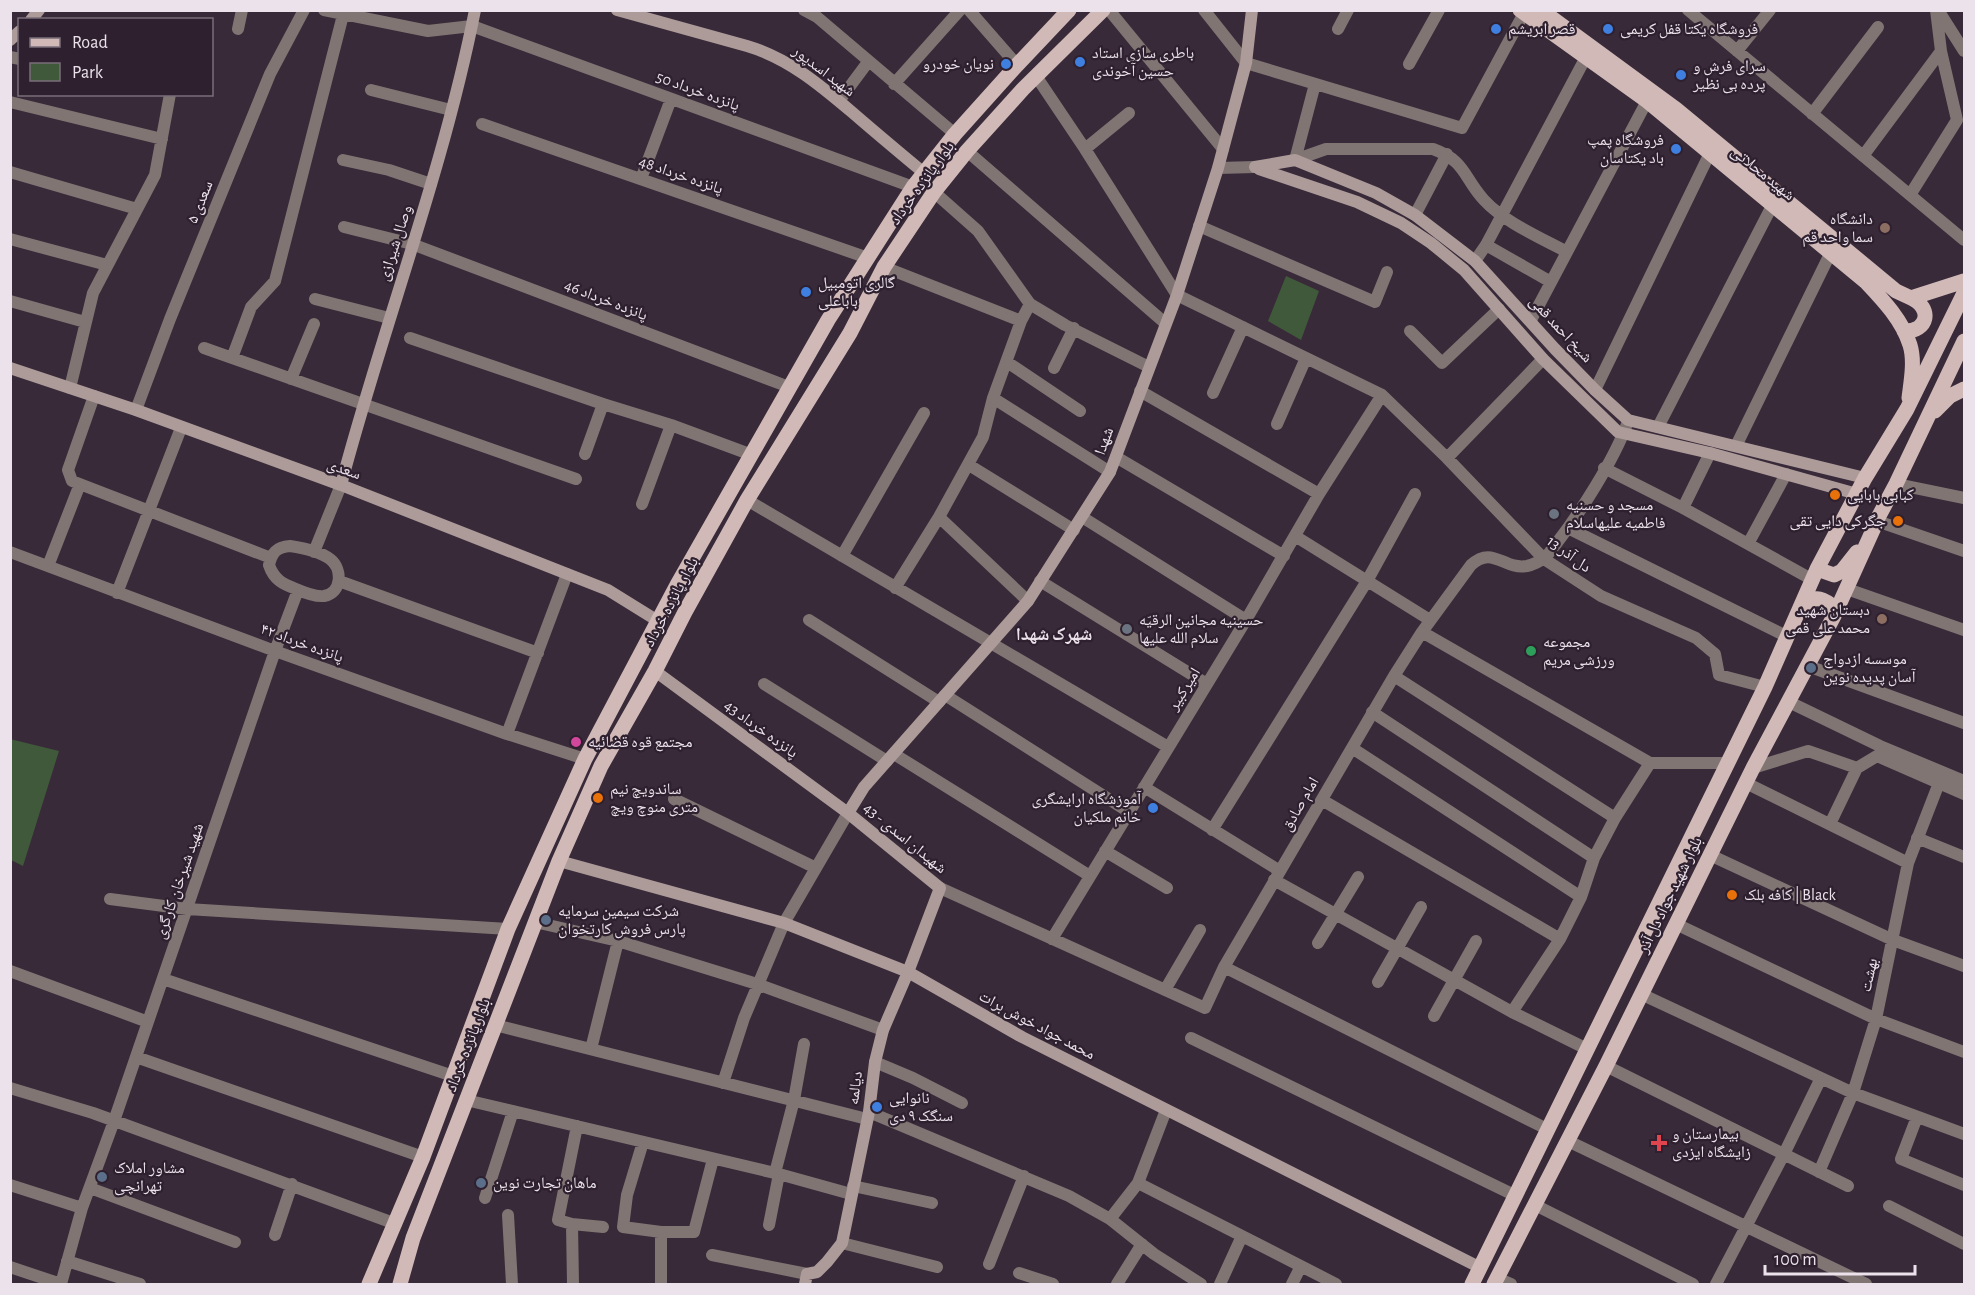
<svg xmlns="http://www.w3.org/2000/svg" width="1975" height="1295" font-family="'Alegreya Sans','Noto Naskh Arabic',sans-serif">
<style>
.green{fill:#40593b}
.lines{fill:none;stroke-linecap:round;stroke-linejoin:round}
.street{stroke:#807573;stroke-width:12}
.secondary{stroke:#ad9b99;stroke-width:12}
.primary{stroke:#d0b9b7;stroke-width:15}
.shop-dot{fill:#3f7fe0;stroke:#2e202e;stroke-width:2}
.education-dot{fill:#8d6e63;stroke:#2e202e;stroke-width:2}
.food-dot{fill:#e8710a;stroke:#2e202e;stroke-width:2}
.worship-dot{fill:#6b7280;stroke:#2e202e;stroke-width:2}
.leisure-dot{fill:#2e9e5b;stroke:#2e202e;stroke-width:2}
.service-dot{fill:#5c6f8a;stroke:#2e202e;stroke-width:2}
.hotel-dot{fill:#d1479c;stroke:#2e202e;stroke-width:2}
.health-dot{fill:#e0444e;stroke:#2e202e;stroke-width:2}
.labels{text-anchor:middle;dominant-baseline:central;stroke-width:4.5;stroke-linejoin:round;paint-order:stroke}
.poi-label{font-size:16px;fill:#ebe2ec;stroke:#2e202e;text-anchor:start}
.street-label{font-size:16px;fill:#ebe2ec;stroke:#2e202e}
.neighbourhood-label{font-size:18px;font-weight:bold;fill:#ebe2ec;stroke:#2e202e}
</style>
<rect width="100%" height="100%" fill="#382a39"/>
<path class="green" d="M 1286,276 L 1319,291 L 1301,340 L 1268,321 Z
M 10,739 L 59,751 L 23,866 L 11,860 Z"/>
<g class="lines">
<path class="street" d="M 324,10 L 428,31 L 472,26 L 913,187
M 804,10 L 817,17 L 955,134
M 969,10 L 1017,65
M 1109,10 L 1223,149
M 1204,10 L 1246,63 L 1462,128 L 1524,13
M 1688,10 L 1964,240
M 1938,10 L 1964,51
M 238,29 L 242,10
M 1338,29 L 1348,10
M 1737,51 L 1770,10
M 10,57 L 20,59
M 1409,64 L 1439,10
M 1036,76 L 1085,149 L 1177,295 L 1382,395 L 1447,458 L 1544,559 L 1601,596 L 1696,638 L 1715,654 L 1719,675 L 1765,687
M 894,84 L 960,10
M 371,90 L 451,110
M 839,101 L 868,62
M 10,102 L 162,139
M 1812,114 L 1878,27
M 482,124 L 868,258
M 1085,149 L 1129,113
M 967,151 L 1165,323
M 1863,156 L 1941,51
M 343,160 L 389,170 L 431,184
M 1295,160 L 1326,149 L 1433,149 C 1466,161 1463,177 1484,200 C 1504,222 1541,238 1567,252
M 1295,160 L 1315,84
M 1218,168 L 1255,167
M 10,172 L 137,209
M 641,179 L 671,99
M 934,192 L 978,231 L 1030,304 L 1065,325 L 1149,367
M 1910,195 L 1957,120 L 1941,51 L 1936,10
M 1415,215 L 1447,154
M 1199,226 L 1375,302 L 1387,272
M 344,227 L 412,244 L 789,387
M 10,239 L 107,265
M 1486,245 L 1551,282
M 1475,261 L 1486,245 L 1586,57
M 884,267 L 1021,321
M 315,299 L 389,318
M 10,301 L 85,322
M 1531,320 L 1647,101
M 1410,331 L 1442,363 L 1499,309
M 410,338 L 603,404 L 671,425 L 752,455
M 204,348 L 576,479
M 232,358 L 251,307 L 275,281 L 343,15
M 1007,362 L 1080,411
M 1054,368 L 1074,328
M 291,379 L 314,324
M 70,388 L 93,293 L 155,175 L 170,94
M 1595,390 L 1710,153
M 1140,391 L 1319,494
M 1213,393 L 1243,327
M 94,396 L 68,470 L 72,481 L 271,558
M 993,398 L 1110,472
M 136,410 L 170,319 L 270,74 L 304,10
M 1277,424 L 1306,358
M 1658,427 L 1773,204
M 1736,446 L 1831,252
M 585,454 L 603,404
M 1116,457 L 1284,556
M 1447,458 L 1543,359
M 969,465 L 1074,530
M 1604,468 L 1683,508 L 1813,580
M 1896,484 L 1964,498
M 747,500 L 1168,747
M 642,504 L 671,425
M 1683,508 L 1710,453
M 939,517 L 1028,601
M 1082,517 L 1246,620
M 1877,521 L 1964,551
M 1568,528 L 1788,637
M 1295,536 L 1430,620
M 1748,544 L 1786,474
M 290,546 C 303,548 319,551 330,559 C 343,569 342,593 324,596 C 315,597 305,593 296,589 C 283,584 274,580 269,565 C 272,553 276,547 290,546 Z
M 10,552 L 275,651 L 507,734 L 585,759
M 314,552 L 341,485
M 842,556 L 924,413
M 48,566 L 80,484
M 339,581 L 538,653
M 1040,581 L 1207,684
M 895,588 L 939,517 L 983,437 L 993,398 L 1021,321 L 1030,304
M 1847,589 L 1964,630
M 117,593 L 181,428
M 809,620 L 939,702
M 1422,632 L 1650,763 L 1727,763
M 1808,666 L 1964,723
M 1394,676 L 1615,818
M 764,684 L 887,761
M 945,695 L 1129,812
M 1789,702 L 1880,746 L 1964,781
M 1372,712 L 1594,858
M 507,734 L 567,574
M 1352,748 L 1581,897
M 894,754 L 1090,876
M 1753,768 L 1808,751 L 1857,768
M 1746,783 L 1908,863
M 1144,787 L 1280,871
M 674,799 L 816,868
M 1322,800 L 1560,939
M 1830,824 L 1857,768 L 1877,756 L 1964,794
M 1212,830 L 1367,581 L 1415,494
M 1917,838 L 1964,857
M 1105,851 L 1167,888
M 1710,855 L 1893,940 L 1964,966
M 1274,880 L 1512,1012 L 1587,1049
M 940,888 L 1205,1008 L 1224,967 L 1394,676 L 1422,632 L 1471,565 C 1493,545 1503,570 1527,566 C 1532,565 1541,561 1544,558 C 1549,555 1552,548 1556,544 C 1580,513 1614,460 1627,424
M 110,899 L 187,909 L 508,929
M 535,922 L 618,941 L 757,984 L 883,1030
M 1676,924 L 1876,1019 L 1964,1052
M 1052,939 L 1246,620 L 1319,494 L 1382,395
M 1318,943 L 1358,877
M 1224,967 L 1547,1129
M 10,971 L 148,1022
M 163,979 L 453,1076
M 1378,982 L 1421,907
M 1165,990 L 1200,930
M 1641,994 L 1853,1093 L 1964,1134
M 1512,1012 L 1560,939 L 1581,897 L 1594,858 L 1615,818 L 1650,763
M 1434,1016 L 1476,941
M 495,1025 L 867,1119
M 1191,1038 L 1514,1195
M 591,1049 L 618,941
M 136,1057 L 423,1157
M 875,1062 L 913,1078 L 962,1103
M 1606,1066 L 1848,1186
M 723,1083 L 744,1018 L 784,923 L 848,813
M 10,1088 L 93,1113 L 396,1224
M 466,1100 L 779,1174 L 851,1194
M 869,1112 L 1069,1196 L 1110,1219 L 1154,1254 L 1201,1284
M 1917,1117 L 1901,1159 L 1964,1185
M 577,1126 L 558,1220 L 572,1224 L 603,1227
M 1568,1141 L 1866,1284
M 643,1142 L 627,1195 L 623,1227 L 661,1232 L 694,1232 L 713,1159
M 1819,1172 L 1853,1093 L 1876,1019 L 1908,863 L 1939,783
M 775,1173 L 794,1100 L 804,1044
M 1138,1183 L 1336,1284
M 10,1185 L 82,1208
M 853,1186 L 932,1203
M 90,1188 L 235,1242
M 485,1198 L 513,1111
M 1535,1205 L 1693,1284
M 1889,1206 L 1964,1244
M 508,1215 L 512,1284
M 1110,1219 L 1138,1183 L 1166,1110
M 572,1224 L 573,1284
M 769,1225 L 779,1174
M 661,1232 L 661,1284
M 275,1235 L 292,1184
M 842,1243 L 937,1267
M 712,1255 L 807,1274
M 67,1261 L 140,1284
M 989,1264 L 1024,1176
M 10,1267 L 61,1284
M 1019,1273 L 1053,1284
M 1497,1278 L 1511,1284
M 61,1284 L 82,1208 L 114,1121 L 275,651 L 298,590
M 1117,1284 L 1142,1244
M 1220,1284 L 1242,1236
M 1292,1284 L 1301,1266
M 1716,1284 L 1784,1154 L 1821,1078"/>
<path class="secondary" d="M 617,10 L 747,46 C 788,58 820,85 853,113 C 876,133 900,153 924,173
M 31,20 L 39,10
M 10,40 L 20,31
M 1255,167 L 1295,160 L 1376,193 L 1415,215 L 1475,261 L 1555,349 L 1595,390 L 1628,420 L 1865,478
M 1259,169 L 1357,202 L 1401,223 L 1431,243 L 1464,270 L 1543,359 L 1618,432 L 1710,453 L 1857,494
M 10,368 L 136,410 L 341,485 L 608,590 L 658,621
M 341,485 C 383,326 443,172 475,10
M 655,671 L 848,813 L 940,888 L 908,972 L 883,1030 L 875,1062 L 869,1112 L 842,1243 L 827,1262 L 817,1272 L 807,1274 L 805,1284
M 848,813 L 864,787 L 1028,601 L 1110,472 L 1177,295 L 1218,168 L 1246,63 L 1252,10
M 559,861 L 784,923 L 908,972 L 1022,1037 L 1481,1268"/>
<path class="primary" d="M 1520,10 L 1647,101 L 1866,282 C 1883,300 1902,320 1910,345 C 1915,361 1911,381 1909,398
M 1541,10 L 1676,109 L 1896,291 L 1911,298 L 1964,281
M 1904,331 C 1928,332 1933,308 1911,298
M 1935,411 L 1950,396 L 1964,389
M 1872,529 L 1896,484 L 1964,341
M 1817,569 L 1834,575 L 1842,571 L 1857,552
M 1802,610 C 1812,597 1818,595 1831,605 L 1834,616
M 369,1284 L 423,1157 L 508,929 L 585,759 L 677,585 L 828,320 L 913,187 L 955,134 L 1017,65 L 1069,10
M 400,1284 L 413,1238 L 559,861 L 601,766 L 655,671 L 685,612 L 747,500 L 850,333 L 884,267 L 934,192 L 967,151 L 1023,89 L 1103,10
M 1472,1284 L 1765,687 L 1817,569 L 1865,478 L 1907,409 L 1964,293
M 1494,1284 L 1606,1066 L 1753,768 L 1834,616 L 1877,521"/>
</g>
<g class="shop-dot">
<circle cx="1496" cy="29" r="6"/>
<circle cx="1608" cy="29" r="6"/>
<circle cx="1080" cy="62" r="6"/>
<circle cx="1006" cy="64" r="6"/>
<circle cx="1681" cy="75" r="6"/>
<circle cx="1676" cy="149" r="6"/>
<circle cx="806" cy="292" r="6"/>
<circle cx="1153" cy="808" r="6"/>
<circle cx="877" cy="1107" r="6"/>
</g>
<g class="education-dot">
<circle cx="1885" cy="228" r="6"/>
<circle cx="1882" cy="619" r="6"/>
</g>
<g class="food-dot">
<circle cx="1835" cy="495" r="6"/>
<circle cx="1898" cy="521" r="6"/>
<circle cx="598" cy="798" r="6"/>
<circle cx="1732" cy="895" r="6"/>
</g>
<g class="worship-dot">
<circle cx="1554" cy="514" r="6"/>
<circle cx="1127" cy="629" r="6"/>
</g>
<circle class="leisure-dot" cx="1531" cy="651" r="6"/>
<g class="service-dot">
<circle cx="1811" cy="668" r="6"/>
<circle cx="546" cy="920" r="6"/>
<circle cx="102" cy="1177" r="6"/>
<circle cx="481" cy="1183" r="6"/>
</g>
<circle class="hotel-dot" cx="576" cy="742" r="6"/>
<path class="health-dot" d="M1656 1134h6v6h6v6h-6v6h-6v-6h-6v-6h6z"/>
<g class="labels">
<g class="poi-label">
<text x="1508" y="29">قصر ابریشم</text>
<text x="1620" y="29">فروشگاه یکتا قفل کریمی</text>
<text x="1092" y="53">باطری سازی استاد<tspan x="1092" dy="18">حسین آخوندی</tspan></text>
<text x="994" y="64" text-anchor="end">نویان خودرو</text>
<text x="1693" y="66">سرای فرش و<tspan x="1693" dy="18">پرده بی نظیر</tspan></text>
<text x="1664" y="140" text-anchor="end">فروشگاه پمپ<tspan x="1664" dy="18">باد یکتاسان</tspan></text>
<text x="1873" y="219" text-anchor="end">دانشگاه<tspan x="1873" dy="18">سما واحد قم</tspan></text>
<text x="818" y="283">گالری اتومبیل<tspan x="818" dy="18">باباعلی</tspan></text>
<text x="1847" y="495">کبابی بابایی</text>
<text x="1566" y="505">مسجد و حسنیه<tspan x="1566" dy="18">فاطمیه علیهاسلام</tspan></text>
<text x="1886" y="521" text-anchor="end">جگرکی دایی تقی</text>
<text x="1870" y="610" text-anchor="end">دبستان شهید<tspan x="1870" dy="18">محمد علی قمی</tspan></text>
<text x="1139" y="620">حسینیه مجانین الرقیّه<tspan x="1139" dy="18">سلام الله علیها</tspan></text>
<text x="1543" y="642">مجموعه<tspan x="1543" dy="18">ورزشی مریم</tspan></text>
<text x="1823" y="659">موسسه ازدواج<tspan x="1823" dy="18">آسان پدیده نوین</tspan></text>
<text x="588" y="742">مجتمع قوه قضائیه</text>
<text x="610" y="789">ساندویچ نیم<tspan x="610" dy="18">متری منوچ ویچ</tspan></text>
<text x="1141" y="799" text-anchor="end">آموزشگاه ارایشگری<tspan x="1141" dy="18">خانم ملکیان</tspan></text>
<text x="1744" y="895">کافه بلک | Black</text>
<text x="558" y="911">شرکت سیمین سرمایه<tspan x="558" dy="18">پارس فروش کارتخوان</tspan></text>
<text x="889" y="1098">نانوایی<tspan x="889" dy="18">سنگک ۹ دی</tspan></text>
<text x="1672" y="1134">بیمارستان و<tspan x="1672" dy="18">زایشگاه ایزدی</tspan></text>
<text x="114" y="1168">مشاور املاک<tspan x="114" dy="18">تهرانچی</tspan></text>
<text x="493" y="1183">ماهان تجارت نوین</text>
</g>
<g class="street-label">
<text transform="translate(824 71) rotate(37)">شهید اسدپور</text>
<text transform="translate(698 91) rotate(20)">پانزده خرداد 50</text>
<text transform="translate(1763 173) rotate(39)">شهید محلاتی</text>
<text transform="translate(681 175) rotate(19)">پانزده خرداد 48</text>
<text transform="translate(922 183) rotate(-54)">بلوار پانزده خرداد</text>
<text transform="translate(200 202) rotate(-68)">سعدی ۵</text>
<text transform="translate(395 243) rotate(-72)">وصال شیرازی</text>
<text transform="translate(606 300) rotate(21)">پانزده خرداد 46</text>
<text transform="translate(1561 329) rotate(47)">شیخ احمد قمی</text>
<text transform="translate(1104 441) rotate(-70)">شهدا</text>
<text transform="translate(344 469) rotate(20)">سعدی</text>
<text transform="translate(1569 554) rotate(36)">دل آذر 13</text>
<text transform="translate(671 602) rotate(-62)">بلوار پانزده خرداد</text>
<text transform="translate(302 643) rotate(20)">پانزده خرداد ۴۲</text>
<text transform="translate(1184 689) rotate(-58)">امیرکبیر</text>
<text transform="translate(761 729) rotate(36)">پانزده خرداد 43</text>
<text transform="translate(1300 804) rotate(-60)">امام صادق</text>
<text transform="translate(905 838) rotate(39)">شهیدان اسدی - 43</text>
<text transform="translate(179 881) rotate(-71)">شهید شیرخان کارگری</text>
<text transform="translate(1670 895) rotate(-64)">بلوار شهید جواد دل آذر</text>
<text transform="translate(1869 975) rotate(-78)">بهشت</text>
<text transform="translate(1037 1025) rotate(28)">محمد جواد خوش برات</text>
<text transform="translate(468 1045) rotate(-69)">بلوار پانزده خرداد</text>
<text transform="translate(855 1088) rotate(-83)">دیالمه</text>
</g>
<g class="neighbourhood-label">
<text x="1054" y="635">شهرک شهدا</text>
</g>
</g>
<rect width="1975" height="1295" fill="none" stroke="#ebe2ec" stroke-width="24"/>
<rect x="18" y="18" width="195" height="78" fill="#2e202e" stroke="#7a6e7a" stroke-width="1.5"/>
<rect x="30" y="38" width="30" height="9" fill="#d0b9b7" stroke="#7a6e7a" stroke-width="1.5"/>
<text x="72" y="48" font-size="18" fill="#ebe2ec">Road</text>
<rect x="30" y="63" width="30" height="18" fill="#40593b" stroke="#7a6e7a" stroke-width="1.5"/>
<text x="72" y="78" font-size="18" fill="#ebe2ec">Park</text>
<path d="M1765 1265v9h150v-9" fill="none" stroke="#ebe2ec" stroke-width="3"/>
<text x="1774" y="1265" font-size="18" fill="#ebe2ec" stroke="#2e202e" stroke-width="4.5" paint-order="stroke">100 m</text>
</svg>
